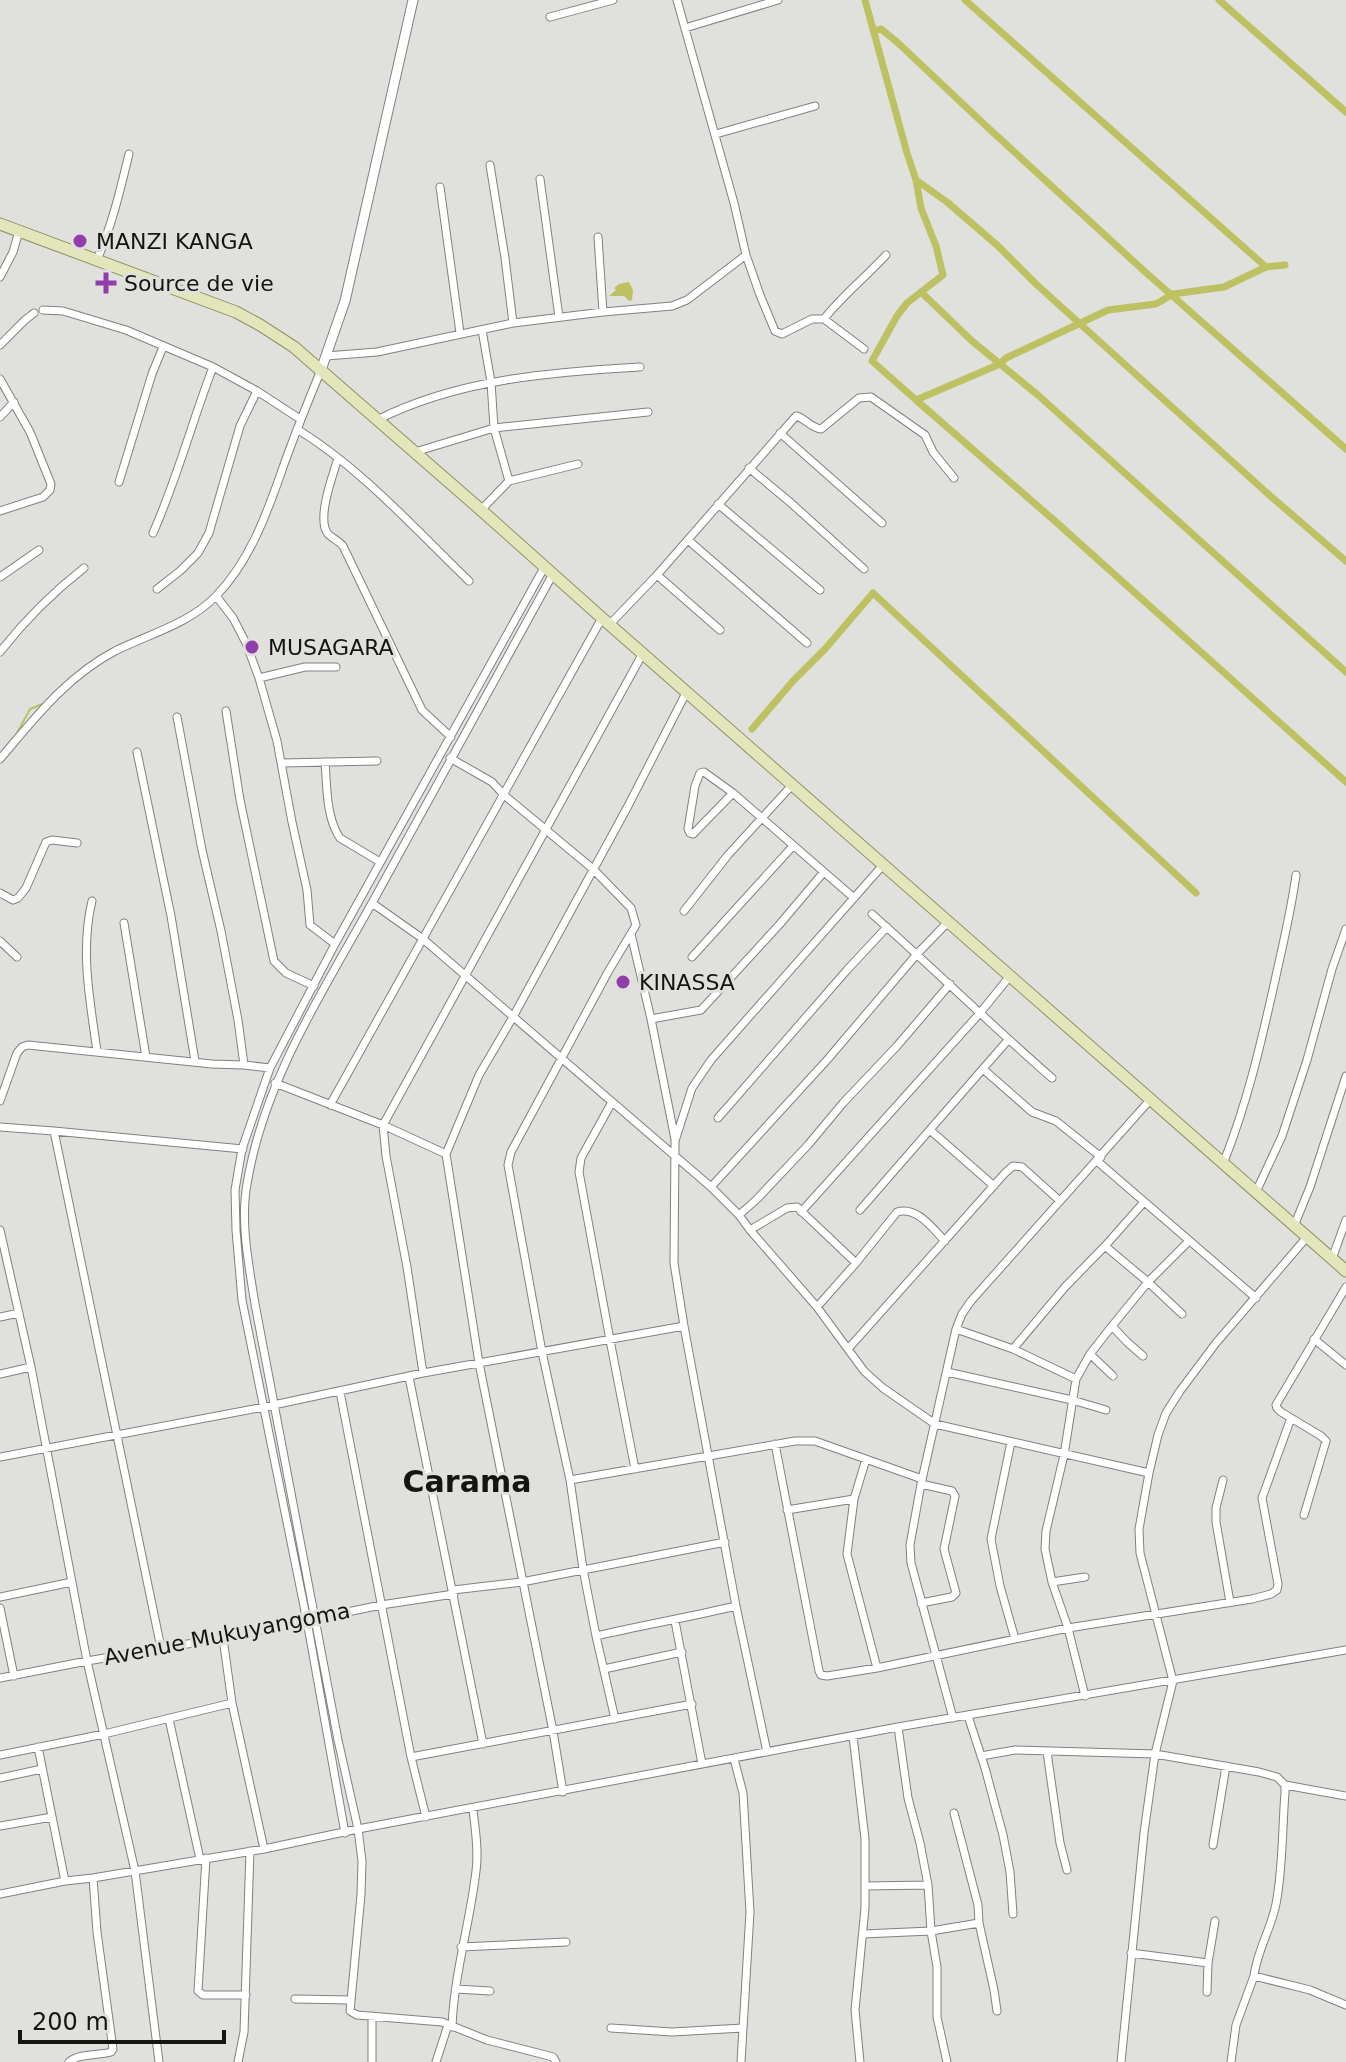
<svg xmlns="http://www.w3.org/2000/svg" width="1346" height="2062" font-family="'DejaVu Sans',sans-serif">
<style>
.water{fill:#bdc162}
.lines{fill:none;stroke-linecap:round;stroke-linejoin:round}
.stream{stroke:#bdc162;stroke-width:2}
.canal{stroke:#bdc162;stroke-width:7}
.street-casing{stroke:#80817e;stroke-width:9}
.secondary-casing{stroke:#80817e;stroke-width:11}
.primary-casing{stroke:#8f9162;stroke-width:13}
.street{stroke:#fff;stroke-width:7}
.secondary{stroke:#fff;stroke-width:9}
.primary{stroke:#e3e6bb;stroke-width:11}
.poi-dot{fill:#913dab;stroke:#e0e0dd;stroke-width:3}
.labels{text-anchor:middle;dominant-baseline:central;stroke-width:6;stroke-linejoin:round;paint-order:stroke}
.poi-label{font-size:22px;fill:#141413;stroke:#e0e0dd;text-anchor:start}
.street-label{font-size:22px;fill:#141413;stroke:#e0e0dd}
.district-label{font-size:30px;font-weight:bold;fill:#141413;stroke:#e0e0dd}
</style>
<rect width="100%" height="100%" fill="#e0e0dd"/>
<path class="water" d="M 629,282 L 633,290 L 632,300 L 629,301 L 624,296 L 609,296 L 616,290 L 614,288 L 619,284 Z"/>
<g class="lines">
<path class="stream" d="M 16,735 L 30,709 L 45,703"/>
<path class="canal" d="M 865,0 L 907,153 L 916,180 L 921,208 L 936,246 L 943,275 L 907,303 L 897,316 L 872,361 L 916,400 L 1000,364 L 1006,358 L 1108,310 L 1156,304 L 1173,294 L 1224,287 L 1266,267 L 1285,265
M 965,0 L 1266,267
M 1219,0 L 1346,112
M 874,31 L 881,29 L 897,42 L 984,124 L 1143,270 L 1346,449
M 916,180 L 947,202 L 998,246 L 1036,284 L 1267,493 L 1346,561
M 921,292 L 972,341 L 1039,396 L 1346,672
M 916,400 L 1056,522 L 1346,782
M 752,729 L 793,681 L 825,649 L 873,593 L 1196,893"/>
<defs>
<path id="street" d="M 677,0 L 734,203 L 746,255 L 760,295 L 775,331 L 782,334 L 812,319 L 824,319 L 864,349
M 550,17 L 613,0
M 685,28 L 778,0
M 716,134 L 815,106
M 490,165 L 505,258 L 513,323
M 540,179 L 559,317
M 440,187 L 460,333
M 598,237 L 603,312
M 97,260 C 112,225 120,191 129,154
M 0,277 L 13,252 L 19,231
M 43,310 L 63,311 L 126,330 L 213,367 L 257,391 L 300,419
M 824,319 C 843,295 866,277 886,255
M 482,330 L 491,382 L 494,428 L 509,481
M 0,345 L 25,320 L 34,313
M 326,356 L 377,352 L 513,323 L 603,312 L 672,306 L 687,300 L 746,255
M 0,379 L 30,432 L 51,484 L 50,490 L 43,497 L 0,511
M 0,417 L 14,402
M 377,420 C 458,379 552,372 640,367
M 297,429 C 362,469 415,529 469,581
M 780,433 L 882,523
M 415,452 L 494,428 L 648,412
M 338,458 C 333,475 316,519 328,534 C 332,538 339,541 343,546 L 422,710 L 451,737
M 749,468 L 791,503 L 864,569
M 119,482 L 152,374 L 163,347
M 718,504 L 820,590
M 481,510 L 509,481 L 578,464
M 153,533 C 177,479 192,422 213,367
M 688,540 L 807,643
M 553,574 C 493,684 433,794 372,903 C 322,993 264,1081 247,1184 C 240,1223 249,1266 255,1304 L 338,1740 L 358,1829 L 362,1861 L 361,1895 L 350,2011 L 357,2015 L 442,2022 L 487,2040 L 553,2057 L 556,2062
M 657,575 L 720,630
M 0,577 L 39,550
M 157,589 L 180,571 L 198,553 L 209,533 L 240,426 L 257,391
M 216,596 L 233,618 L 246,643 L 259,678 L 277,741 L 292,822 L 307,890 L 310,925 L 335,944
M 610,624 L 657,575 L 796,416 C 805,418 811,428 821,429 L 859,398 L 871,397 L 925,435 L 933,452 L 954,478
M 0,652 C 25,620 52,593 84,568
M 259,678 L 305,667 L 336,667
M 226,711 L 240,800 L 274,961 L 286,973 L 314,986
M 177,717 L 202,850 L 221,931 L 238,1020 L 244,1065
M 137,752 L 171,916 L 195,1061
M 450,758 L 492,782 L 504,795 L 593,869 L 631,908 L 636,925 L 608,972 L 511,1152 L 508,1165 L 542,1352 L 570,1480 L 583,1569 L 596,1636 L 615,1719
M 0,759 C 34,719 66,677 115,651 C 149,634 189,624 216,596 C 249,562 266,516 281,473 C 293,438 307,404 321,370
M 325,762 C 327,786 326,818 340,838 L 380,862
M 282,763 L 377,761
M 690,833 L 688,829 L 695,786 L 700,773 L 704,772 L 733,793 L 854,898
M 690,833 L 693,834 L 733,793
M 0,893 L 13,900 L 18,898 L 26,888 L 46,842 L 52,840 L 77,843
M 92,901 C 80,951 90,1001 97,1051
M 372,903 L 423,939 L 711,1187 L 739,1215 L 750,1230 L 817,1307 L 864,1371 L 883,1388 L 935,1424 L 1149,1473
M 684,911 L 728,855 L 793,784
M 872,914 C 933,968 991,1025 1052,1078
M 124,923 L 146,1057
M 631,934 L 651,1019 L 675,1139
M 0,941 L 17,957
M 692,957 L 793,846
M 651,1019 L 701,1010 L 779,925 L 823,873
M 983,1069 L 1032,1112 L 1056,1121 L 1101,1157
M 275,1083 L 383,1125 L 446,1154
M 0,1101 L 17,1053 L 22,1047 L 28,1045 L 212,1064 L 244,1065 L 270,1068
M 612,1102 L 581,1158 L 579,1172 L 610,1340 L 635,1469
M 330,1105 L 602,618
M 718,1118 L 847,970 L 887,927
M 0,1127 L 54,1131 L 243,1149
M 930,1130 L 994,1186
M 54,1131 L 161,1648
M 1097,1161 L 1256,1298
M 1223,1164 C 1247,1104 1260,1047 1274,985 C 1282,948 1291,912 1296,875
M 711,1187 L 827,1060 L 917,954 L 948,922
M 1256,1192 L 1282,1136 L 1307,1060 L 1332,969 L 1346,929
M 860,1210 L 1008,1040
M 801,1212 L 980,1013 L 1010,976
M 739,1215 L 756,1200 L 808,1145 L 843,1103 L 897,1046 L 950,984
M 1294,1226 L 1310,1187 L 1346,1076
M 0,1230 L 31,1367 L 87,1661 L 135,1871 L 159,2062
M 750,1230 L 787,1208 L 797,1207 L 856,1263
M 1105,1246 L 1148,1282 L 1182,1314
M 1332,1259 L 1346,1220
M 817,1307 L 856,1263 L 897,1212 C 917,1206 932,1228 945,1241
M 0,1317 L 19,1313
M 1112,1326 L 1127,1342 L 1143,1356
M 956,1329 L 1013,1349 L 1076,1379
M 1314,1339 L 1346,1365
M 848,1349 L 1005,1173 L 1013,1166 L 1022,1167 L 1060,1201
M 1013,1349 L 1065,1287 L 1105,1246 L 1144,1202
M 1090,1354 L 1113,1376
M 947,1372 L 1072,1400 L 1106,1410
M 423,1373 L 407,1267 L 386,1156 L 383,1125 C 469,967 557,811 643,653
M 0,1374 L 31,1367
M 409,1377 L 483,1744
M 340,1392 L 411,1757 L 426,1817
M 1011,1442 L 991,1539 L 1000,1586 L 1015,1639
M 775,1444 L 819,1671 L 821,1675 L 827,1676 L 877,1668 L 1068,1628 L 1252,1599 L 1271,1594 L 1277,1590 L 1278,1584 L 1262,1498 L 1291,1418
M 0,1457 L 264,1407 L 423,1373 L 684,1326
M 866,1459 L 854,1499 L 847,1554 L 877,1668
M 570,1480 L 795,1441 L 815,1441 L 922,1479
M 1223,1480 L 1216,1508 L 1216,1522 L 1230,1602
M 787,1510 L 854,1499
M 1304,1515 L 1326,1441 L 1321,1436 L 1281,1412 L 1277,1408 L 1276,1405 L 1346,1287
M 1052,1582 L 1085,1577
M 453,1590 L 522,1582 L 725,1542
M 0,1597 L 72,1582
M 921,1603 L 952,1597 L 956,1593 L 944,1549 L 955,1496 L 952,1491 L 921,1484
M 0,1608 L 14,1676
M 675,1621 L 702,1764
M 596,1636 C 643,1625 690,1617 736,1606
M 223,1638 L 232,1703 L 264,1849
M 604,1669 L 682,1652
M 0,1678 L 87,1661 L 223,1638 L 381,1605 L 454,1594
M 1085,1696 L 1068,1628 L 1052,1582 L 1045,1549 L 1046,1531 L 1064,1455 L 1076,1379 L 1090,1354 L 1112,1326 L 1148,1282 L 1189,1241
M 968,1716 L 985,1768 L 1003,1835 L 1010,1872 L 1013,1914
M 953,1718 L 911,1563 L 910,1545 L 921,1484 L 956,1329 L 962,1314 L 971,1301 L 1150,1100
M 169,1719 L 200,1859
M 898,1727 L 908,1798 L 920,1843 L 928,1885 L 931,1931 L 937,1967 L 937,2017 L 947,2062
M 853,1736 L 865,1839 L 865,1908 L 855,2010 L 860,2062
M 38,1747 L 65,1881
M 767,1752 L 736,1606 L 684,1326 L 674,1263 L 675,1141 L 692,1088 L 711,1060 L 883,865
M 1047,1752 L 1060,1843 L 1067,1870
M 0,1755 L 104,1734 L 232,1703
M 981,1756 L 1015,1750 L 1155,1754 L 1259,1772 L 1277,1777 L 1285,1785 L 1285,1793 C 1282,1830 1283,1868 1276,1904 C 1271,1929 1257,1951 1254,1976 L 1310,1990 L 1346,2005
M 411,1757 L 692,1704
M 734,1759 L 743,1793 L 750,1912 L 741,2062
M 0,1778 L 42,1769
M 1285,1785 L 1346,1796
M 563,1792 L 553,1731 L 479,1363 L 446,1154 L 479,1075 L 513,1017 L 628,806 L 687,691
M 954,1813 L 978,1905 L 979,1923 L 994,1990 L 997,2011
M 0,1826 L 52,1817
M 345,1833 L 307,1621 L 242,1300 L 236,1230 L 235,1190 L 242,1149 L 270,1068 L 335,944 L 545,566
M 1213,1845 L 1226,1766
M 206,1858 L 198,1991 L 203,1995 L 246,1995
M 865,1886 L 928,1885
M 0,1894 L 65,1881 L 93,1878 L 264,1849 L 358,1829 L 898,1727 L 1346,1650
M 863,1934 L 931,1931 L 979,1923
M 461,1947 L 566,1942
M 1131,1953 L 1208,1963
M 456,1989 L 490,1991
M 1207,1992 L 1208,1963 L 1215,1921
M 295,1999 L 350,2000
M 452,2027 C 454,1974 470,1923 476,1871 C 479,1850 475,1829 473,1809
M 611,2028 L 672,2032 L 743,2028
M 69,2062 C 80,2053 97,2056 111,2052 L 113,2049 L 97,1932 L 93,1878
M 238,2062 L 244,2032 L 250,1851
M 372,2062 L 372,2016
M 436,2062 L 448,2025
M 1121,2062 L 1144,1833 L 1155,1754 L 1173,1681 L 1140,1553 L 1139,1529 L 1149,1473 L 1158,1435 L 1166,1413 L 1180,1391 L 1216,1343 L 1307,1237
M 1231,2062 L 1236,2025 L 1254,1976"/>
<path id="secondary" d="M 321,370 L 345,301 L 413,0"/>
<path id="primary" d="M 0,224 L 236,312 L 260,325 L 294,347 L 481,510 L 602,618 L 1346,1271"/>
</defs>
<use href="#street" class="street-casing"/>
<use href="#secondary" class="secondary-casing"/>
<use href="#primary" class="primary-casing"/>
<use href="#street" class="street"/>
<use href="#secondary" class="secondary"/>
<use href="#primary" class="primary"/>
</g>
<g class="poi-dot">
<circle cx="80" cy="241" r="8"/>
<path d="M102 271h8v8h8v8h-8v8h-8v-8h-8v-8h8z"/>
<circle cx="252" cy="647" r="8"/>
<circle cx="623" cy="982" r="8"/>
</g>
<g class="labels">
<g class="poi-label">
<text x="96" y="241">MANZI KANGA</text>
<text x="124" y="283">Source de vie</text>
<text x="268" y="647">MUSAGARA</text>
<text x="639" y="982">KINASSA</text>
</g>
<g class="street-label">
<text transform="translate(227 1634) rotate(-11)">Avenue Mukuyangoma</text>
</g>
<g class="district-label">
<text x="467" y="1481">Carama</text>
</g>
</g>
<path d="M20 2030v12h204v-12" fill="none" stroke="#141413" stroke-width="4"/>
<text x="32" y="2030" font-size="24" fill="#141413" stroke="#e0e0dd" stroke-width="6" paint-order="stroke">200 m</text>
</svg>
